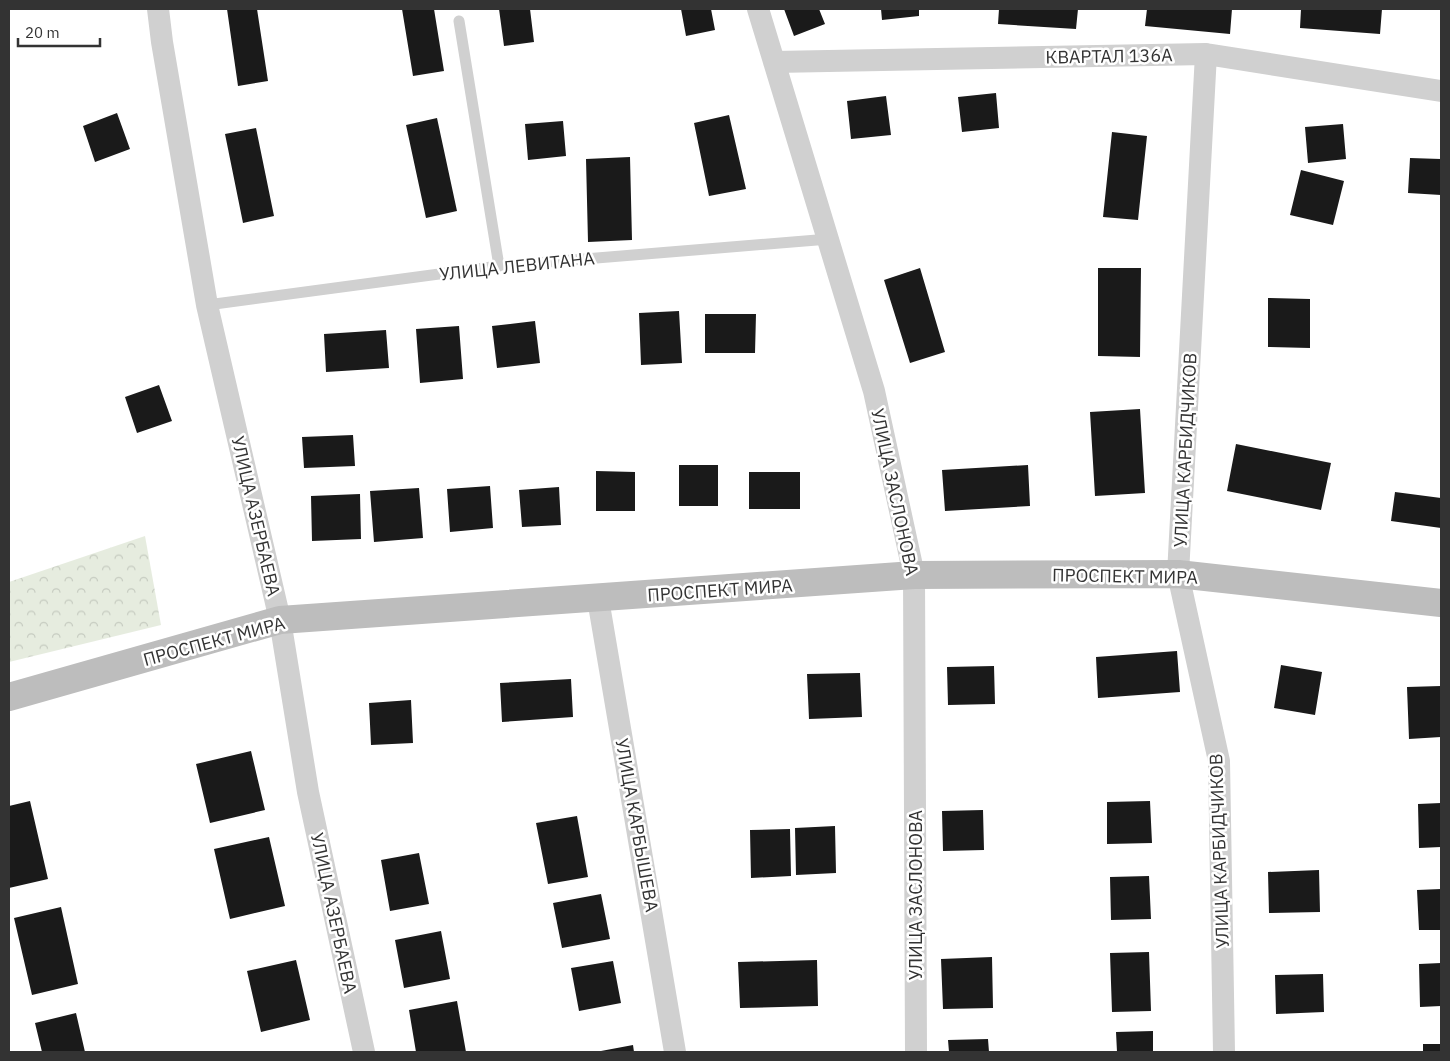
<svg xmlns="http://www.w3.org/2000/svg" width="1450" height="1061" font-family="'IBM Plex Sans',sans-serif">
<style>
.forest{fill:url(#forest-crowns)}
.building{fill:#1a1a1a}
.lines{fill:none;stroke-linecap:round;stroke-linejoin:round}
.lane{stroke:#d0d0d0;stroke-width:11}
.street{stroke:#d0d0d0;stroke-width:22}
.secondary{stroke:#bdbdbd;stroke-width:28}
.labels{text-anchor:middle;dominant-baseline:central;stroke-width:5;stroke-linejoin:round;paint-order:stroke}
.street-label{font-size:18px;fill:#333;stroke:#fff}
</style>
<defs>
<pattern id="forest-crowns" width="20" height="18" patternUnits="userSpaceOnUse" patternTransform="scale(1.25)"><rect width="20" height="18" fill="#e6ecdf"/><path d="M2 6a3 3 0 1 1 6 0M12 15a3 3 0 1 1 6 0" fill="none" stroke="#c6cbc0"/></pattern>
</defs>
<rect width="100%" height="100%" fill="#fff"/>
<path class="forest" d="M 145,536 L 161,625 L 9,662 L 9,582 Z"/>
<path class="building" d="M 227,9 L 257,9 L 268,81 L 238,86 Z
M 402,9 L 434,9 L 444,71 L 413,76 Z
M 499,9 L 530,9 L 534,42 L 504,46 Z
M 681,9 L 711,9 L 715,30 L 686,36 Z
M 784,9 L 819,9 L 825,24 L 794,36 Z
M 881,9 L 919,9 L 919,16 L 882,20 Z
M 999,9 L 1078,9 L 1076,29 L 998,24 Z
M 1147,9 L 1232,9 L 1230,34 L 1145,26 Z
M 1301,9 L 1382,9 L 1380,34 L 1300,28 Z
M 996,93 L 999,128 L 962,132 L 958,97 Z
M 886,96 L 891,135 L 851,139 L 847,101 Z
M 117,113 L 130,149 L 95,162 L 83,126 Z
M 729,115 L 746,189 L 709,196 L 694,123 Z
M 437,118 L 457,211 L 426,218 L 406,125 Z
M 563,121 L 566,156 L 528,160 L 525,124 Z
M 1343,124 L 1346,159 L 1308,163 L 1305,127 Z
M 256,128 L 274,216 L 243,223 L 225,134 Z
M 1112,132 L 1147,136 L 1138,220 L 1103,217 Z
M 630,157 L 632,240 L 588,242 L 586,159 Z
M 1410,158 L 1441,159 L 1441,195 L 1408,193 Z
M 1301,170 L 1344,181 L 1333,225 L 1290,215 Z
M 920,268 L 945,352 L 910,363 L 884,280 Z
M 1098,268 L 1141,268 L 1140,357 L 1098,356 Z
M 1268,298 L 1310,299 L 1310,348 L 1268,347 Z
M 679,311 L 682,363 L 641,365 L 639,313 Z
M 705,314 L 756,314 L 755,353 L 705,353 Z
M 535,321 L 540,363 L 497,368 L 492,326 Z
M 459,326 L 463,379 L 420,383 L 416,329 Z
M 386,330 L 389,368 L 326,372 L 324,334 Z
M 159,385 L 172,421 L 137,433 L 125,397 Z
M 1140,409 L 1145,493 L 1095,496 L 1090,412 Z
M 353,435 L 355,466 L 304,468 L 302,437 Z
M 1236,444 L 1331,463 L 1321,510 L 1227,491 Z
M 679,465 L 718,465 L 718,506 L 679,506 Z
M 1028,465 L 1030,506 L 945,511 L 942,470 Z
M 596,471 L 635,472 L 635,511 L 596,511 Z
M 749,472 L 800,472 L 800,509 L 749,509 Z
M 490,486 L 493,528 L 450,532 L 447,489 Z
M 559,487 L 561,525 L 522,527 L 519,490 Z
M 419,488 L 423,538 L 374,542 L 370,491 Z
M 1395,492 L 1441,498 L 1441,528 L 1391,521 Z
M 360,494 L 361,539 L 312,541 L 311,496 Z
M 1177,651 L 1180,692 L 1098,698 L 1096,657 Z
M 1281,665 L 1322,672 L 1315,715 L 1274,708 Z
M 994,666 L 995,704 L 948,705 L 947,667 Z
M 860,673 L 862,717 L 809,719 L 807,674 Z
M 571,679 L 573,717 L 502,722 L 500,683 Z
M 1441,686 L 1441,737 L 1409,739 L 1407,687 Z
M 411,700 L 413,743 L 371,745 L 369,703 Z
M 251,751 L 265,810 L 210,823 L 196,764 Z
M 30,801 L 48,879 L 9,888 L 9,806 Z
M 1150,801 L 1152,843 L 1107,844 L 1107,802 Z
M 1441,803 L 1441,847 L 1419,848 L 1418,804 Z
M 983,810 L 984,850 L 943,851 L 942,811 Z
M 577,816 L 588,877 L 548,884 L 536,823 Z
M 835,826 L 836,873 L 796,875 L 795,828 Z
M 790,829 L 791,876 L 751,878 L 750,830 Z
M 269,837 L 285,906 L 230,919 L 214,849 Z
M 419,853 L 429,904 L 390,911 L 381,860 Z
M 1319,870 L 1320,912 L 1269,913 L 1268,872 Z
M 1149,876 L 1151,919 L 1111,920 L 1110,877 Z
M 1441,889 L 1441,930 L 1419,930 L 1417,890 Z
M 601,894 L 610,939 L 562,948 L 553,903 Z
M 61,907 L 78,984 L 32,995 L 14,918 Z
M 441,931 L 450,979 L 404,988 L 395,940 Z
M 1149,952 L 1151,1011 L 1112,1012 L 1110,953 Z
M 992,957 L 993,1008 L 943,1009 L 941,959 Z
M 296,960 L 310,1020 L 261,1032 L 247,971 Z
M 817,960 L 818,1006 L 740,1008 L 738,962 Z
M 613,961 L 621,1003 L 579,1011 L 571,968 Z
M 1441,963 L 1441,1006 L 1420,1007 L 1419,964 Z
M 1323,974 L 1324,1012 L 1276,1014 L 1275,975 Z
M 457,1001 L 466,1052 L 416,1052 L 409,1010 Z
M 76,1013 L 85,1052 L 42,1052 L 35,1023 Z
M 1153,1031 L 1153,1052 L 1117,1052 L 1116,1032 Z
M 988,1039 L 989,1052 L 949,1052 L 948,1040 Z
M 1423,1044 L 1441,1044 L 1441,1052 L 1423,1052 Z
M 633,1045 L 634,1052 L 601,1052 L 601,1051 Z"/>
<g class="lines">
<path class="lane" d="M 459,21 L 499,266
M 207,305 L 499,266 L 829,239"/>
<path class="street" d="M 158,9 L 162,42 L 207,305 L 280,620 L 308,792 L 364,1052
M 758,9 L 874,391 L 914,575 L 916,1052
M 1206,54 L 1178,574 L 1219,761 L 1224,1052
M 774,62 L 1206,54 L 1441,91
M 598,599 L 675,1052"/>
<path class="secondary" d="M 9,697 L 280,620 L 914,575 L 1178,574 L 1441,603"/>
</g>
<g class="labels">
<g class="street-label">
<text transform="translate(1109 56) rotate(-1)">КВАРТАЛ 136А</text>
<text transform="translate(517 266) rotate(-6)">УЛИЦА ЛЕВИТАНА</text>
<text transform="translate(1185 450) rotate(-87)">УЛИЦА КАРБИДЧИКОВ</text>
<text transform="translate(895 492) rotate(78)">УЛИЦА ЗАСЛОНОВА</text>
<text transform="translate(256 516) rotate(77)">УЛИЦА АЗЕРБАЕВА</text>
<text transform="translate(1125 576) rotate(1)">ПРОСПЕКТ МИРА</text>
<text transform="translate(720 590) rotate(-4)">ПРОСПЕКТ МИРА</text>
<text transform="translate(214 641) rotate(-15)">ПРОСПЕКТ МИРА</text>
<text transform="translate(637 825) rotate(80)">УЛИЦА КАРБЫШЕВА</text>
<text transform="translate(1219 851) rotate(-92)">УЛИЦА КАРБИДЧИКОВ</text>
<text transform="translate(915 895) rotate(-90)">УЛИЦА ЗАСЛОНОВА</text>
<text transform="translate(334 913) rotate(78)">УЛИЦА АЗЕРБАЕВА</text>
</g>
</g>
<rect width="1450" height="1061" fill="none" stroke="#333333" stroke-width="20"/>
<path d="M18 38v8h82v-8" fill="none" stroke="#333333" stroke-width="2.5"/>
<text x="25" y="38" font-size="15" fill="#333333" stroke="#ffffff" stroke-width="4" paint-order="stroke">20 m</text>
</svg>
